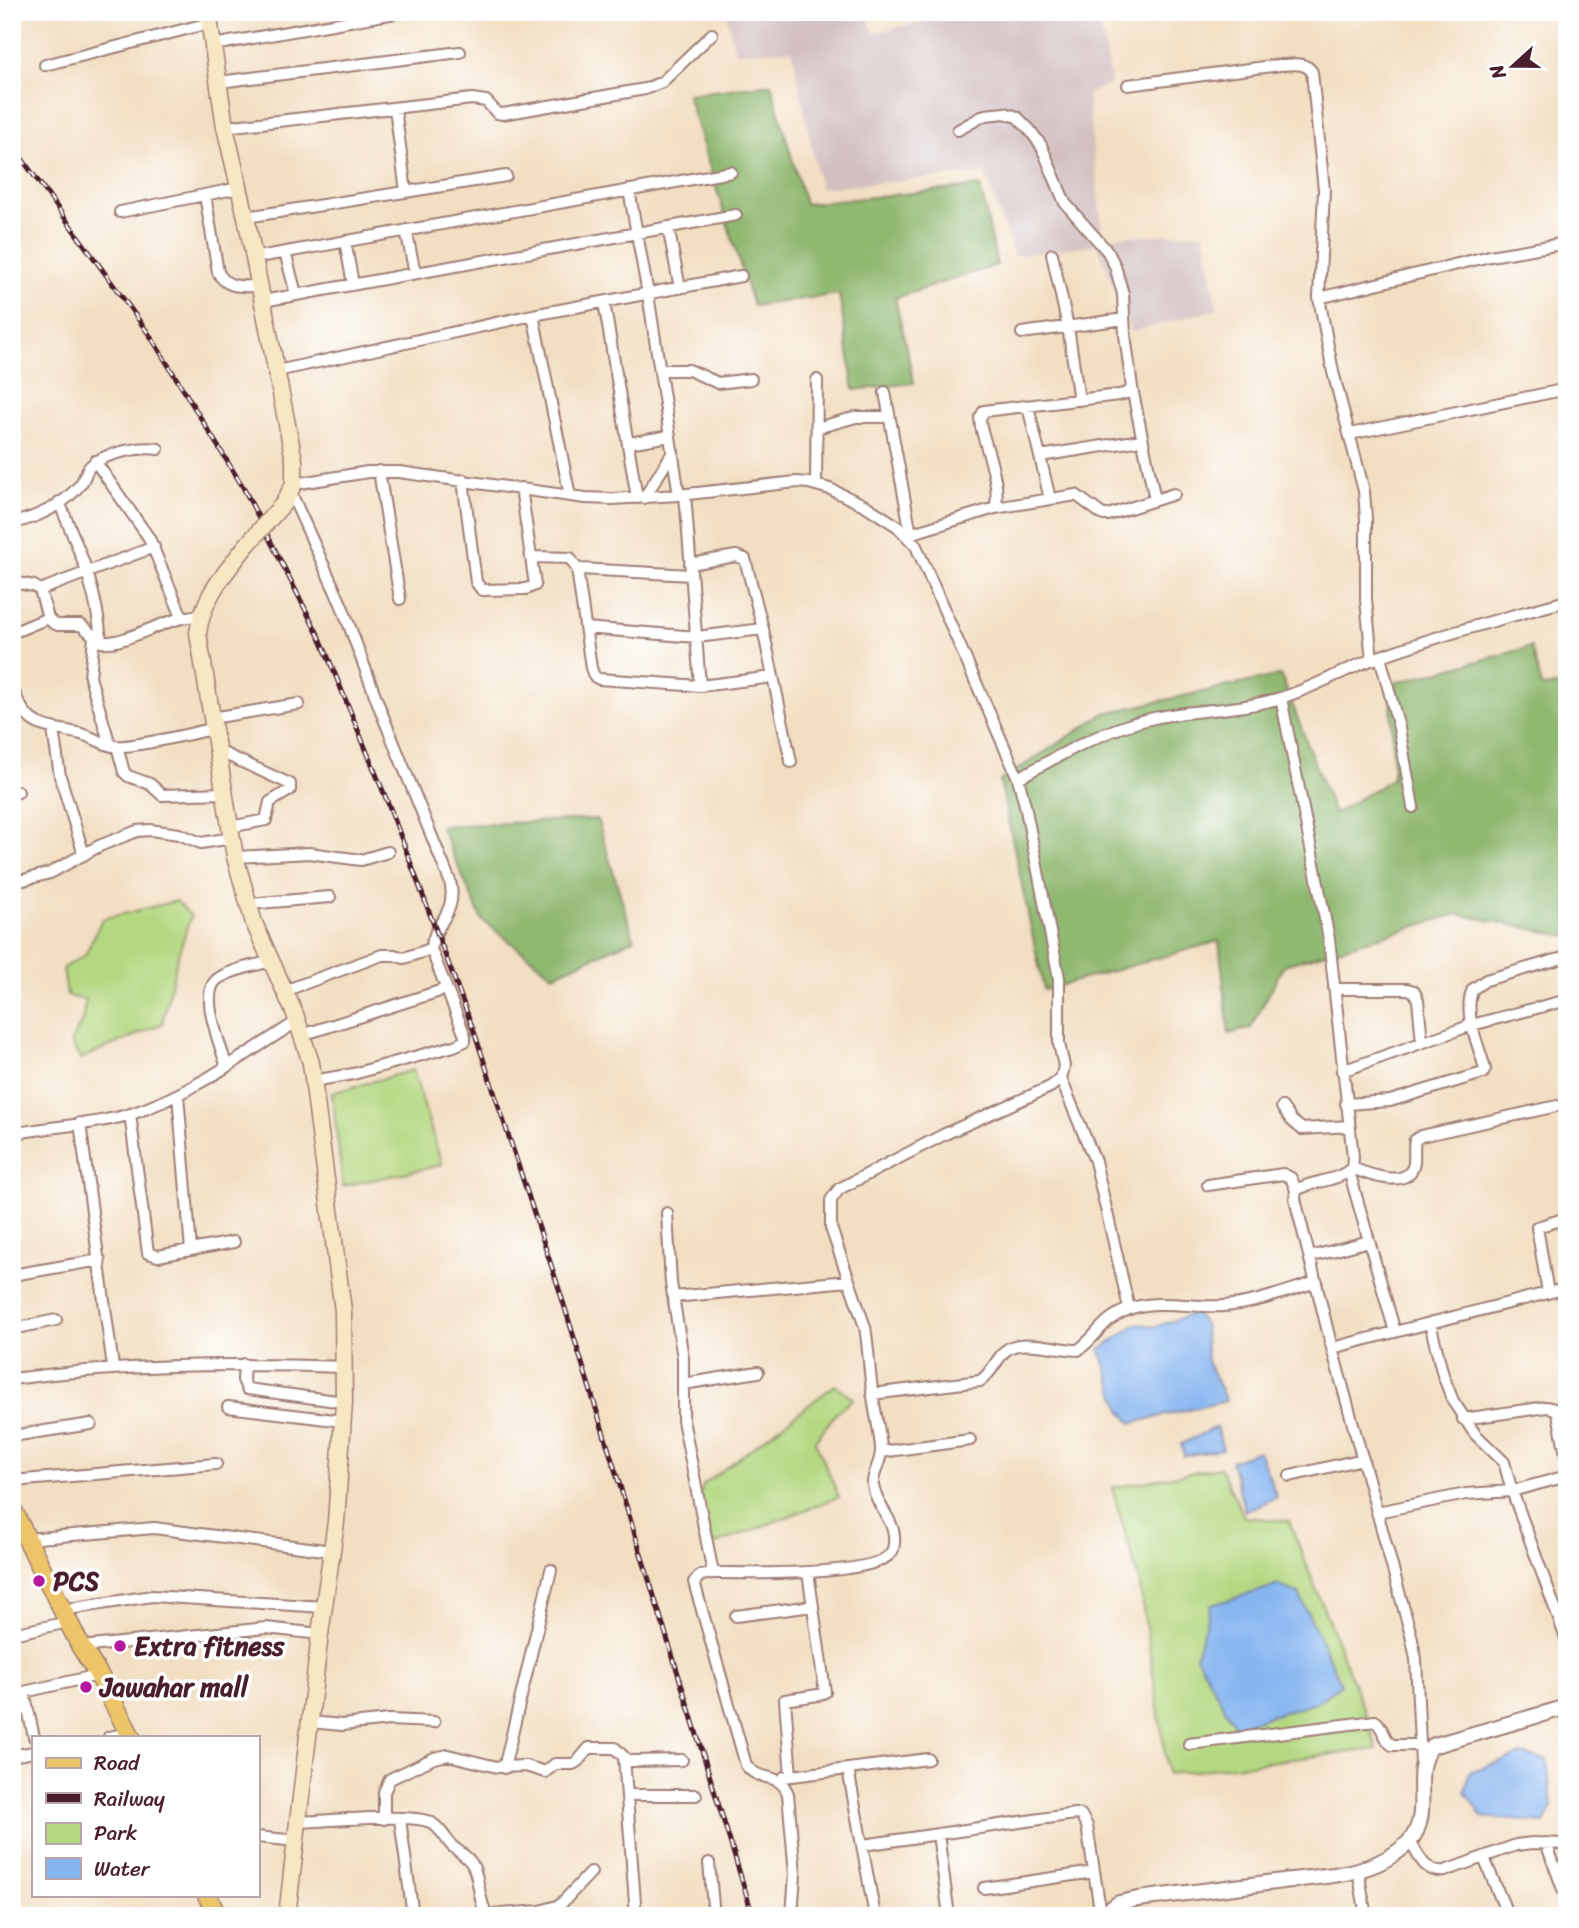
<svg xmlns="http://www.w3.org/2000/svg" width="1579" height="1928" font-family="Sriracha,sans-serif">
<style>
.industrial{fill:#d2bfbf}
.green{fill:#b4d881;stroke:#7f7c56;stroke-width:2}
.forest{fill:#8fb86f;stroke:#6c6c4d;stroke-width:2}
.water{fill:#86b5f0;stroke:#686a8e;stroke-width:2}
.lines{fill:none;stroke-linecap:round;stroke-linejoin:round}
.minor-casing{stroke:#9e7e76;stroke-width:14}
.tertiary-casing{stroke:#9e7e76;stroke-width:18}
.secondary-casing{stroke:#9e7e76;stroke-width:19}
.primary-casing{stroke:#9e7e76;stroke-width:21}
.minor{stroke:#fff;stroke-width:10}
.tertiary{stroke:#fff;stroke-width:14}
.secondary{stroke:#f8e7c3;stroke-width:16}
.primary{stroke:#eec469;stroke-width:18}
.rail-casing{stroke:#4a1f2b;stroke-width:5}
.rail{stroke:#fff;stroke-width:2.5;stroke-dasharray:8;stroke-linecap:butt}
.secondary-bridge-casing{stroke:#9e7e76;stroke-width:19;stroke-linecap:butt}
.secondary-bridge{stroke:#f8e7c3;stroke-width:16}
.poi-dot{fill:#b5179e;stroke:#fff;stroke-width:2.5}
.labels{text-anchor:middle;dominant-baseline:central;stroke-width:7;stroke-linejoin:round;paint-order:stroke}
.poi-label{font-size:26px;font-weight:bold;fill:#4a1f2b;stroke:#fff;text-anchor:start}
</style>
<rect width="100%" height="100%" fill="#fff"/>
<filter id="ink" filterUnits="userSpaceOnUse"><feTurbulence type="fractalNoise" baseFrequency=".0143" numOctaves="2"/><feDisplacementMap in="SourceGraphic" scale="14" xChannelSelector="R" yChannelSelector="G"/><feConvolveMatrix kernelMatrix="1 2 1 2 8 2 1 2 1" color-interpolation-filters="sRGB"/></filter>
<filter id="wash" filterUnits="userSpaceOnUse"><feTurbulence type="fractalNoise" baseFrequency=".00686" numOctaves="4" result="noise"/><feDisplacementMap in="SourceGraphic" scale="28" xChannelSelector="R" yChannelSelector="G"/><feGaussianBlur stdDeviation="1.57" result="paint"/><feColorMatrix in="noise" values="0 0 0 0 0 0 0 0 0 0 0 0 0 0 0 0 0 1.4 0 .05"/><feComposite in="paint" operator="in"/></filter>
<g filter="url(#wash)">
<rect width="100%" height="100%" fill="#f2dec1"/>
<path class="industrial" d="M 726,12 L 866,12 L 874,33 L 966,12 L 1098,12 L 1111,84 L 1087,94 L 1103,237 L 1204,233 L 1217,309 L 1131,332 L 1097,244 L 1014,256 L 985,173 L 820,188 L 792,50 L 735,52 Z"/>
<path class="green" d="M 176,901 L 191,916 L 177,958 L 162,1024 L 80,1059 L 71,1042 L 82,1021 L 86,1000 L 67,996 L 63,968 L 85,955 L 102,919 Z
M 413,1070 L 442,1165 L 343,1186 L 332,1093 Z
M 835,1385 L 853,1399 L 837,1412 L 815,1441 L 839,1497 L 713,1545 L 699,1499 L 703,1485 Z
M 1220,1467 L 1244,1517 L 1289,1521 L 1362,1705 L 1377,1749 L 1168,1774 L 1139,1580 L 1112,1488 Z"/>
<path class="forest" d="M 771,84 L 805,204 L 980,186 L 997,265 L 895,298 L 914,383 L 854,390 L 839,294 L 753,306 L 687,94 Z
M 1531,647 L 1542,687 L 1567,685 L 1567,936 L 1457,914 L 1284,965 L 1251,1028 L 1229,1034 L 1219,941 L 1044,990 L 1000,781 L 1105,713 L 1281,675 L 1334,814 L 1393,778 L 1391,684 Z
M 597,819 L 634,939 L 553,975 L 482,920 L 440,826 Z"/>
<path class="water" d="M 1195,1313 L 1204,1324 L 1207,1361 L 1226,1401 L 1132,1423 L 1121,1410 L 1100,1350 L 1138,1323 L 1155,1327 Z
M 1216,1427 L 1223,1449 L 1184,1456 L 1181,1444 Z
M 1259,1451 L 1277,1497 L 1245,1511 L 1231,1461 Z
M 1279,1585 L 1299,1594 L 1341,1684 L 1319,1701 L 1235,1727 L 1196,1656 L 1211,1605 Z
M 1523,1754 L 1547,1760 L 1552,1808 L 1544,1823 L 1482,1817 L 1465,1792 L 1469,1772 Z"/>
</g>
<g filter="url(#ink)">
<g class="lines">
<defs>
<path id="minor" d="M 213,45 L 401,12
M 45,65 L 210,23
M 219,82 L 460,52
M 1128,85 L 1280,65 C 1293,65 1305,61 1312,72 L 1324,190 L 1319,298 L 1333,372 L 1364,491 L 1366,519 L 1366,600 L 1372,660
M 395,108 L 406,192
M 225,127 L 472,99 L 486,101 L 497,113 L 503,114 L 645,89 L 662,82 L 712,34
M 629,190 L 648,294 L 679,495
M 205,195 L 218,272 C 226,289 242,286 259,286
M 120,212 L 239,188
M 246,217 L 506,176
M 668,227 L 680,288
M 406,230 L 415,273
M 345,241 L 353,284
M 285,252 L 296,294
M 1052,254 L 1068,327 L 1079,400
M 253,258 L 731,172
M 1319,298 L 1490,256 L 1567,243
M 263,301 L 736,215
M 604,302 L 637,498
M 1022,333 L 1124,319
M 660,370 L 689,370 L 718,383 L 751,379
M 277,371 L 533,315
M 1132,388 L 1155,500
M 885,392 L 911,534
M 1028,406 L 1050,499
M 817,428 L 856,417 L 889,417
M 1350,434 L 1567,389
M 628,443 L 670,436
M 1040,456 L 1141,440
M 95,461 L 149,538 L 182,617
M 379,471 L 400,599
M 463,480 L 476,582 L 482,590 L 526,589 L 535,585 L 521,488
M 294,484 L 368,472 L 399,472 L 585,498 L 612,499 L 679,495 L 796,482 L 809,483 L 830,489 L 866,506 L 897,526 L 916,546 L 1018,778 L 1025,805 L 1059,978 L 1059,1044 L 1064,1066 L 1061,1079 L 1050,1087 L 945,1134 L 839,1189 L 831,1200 L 831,1228 L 865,1327 C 869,1350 869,1373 873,1396 C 875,1414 880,1431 881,1449 C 882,1462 872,1472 873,1485 C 876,1509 900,1522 893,1549 C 885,1578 741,1573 713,1573 L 701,1575 L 694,1582 L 746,1765 C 760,1784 779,1770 788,1794 L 795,1874 L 792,1916
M 816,485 L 817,380
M 290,491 L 342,606 L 382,714 L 450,881 C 458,914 434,922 431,949 L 465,1036 L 465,1041 L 454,1046 L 353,1074 L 313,1081
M 685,494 L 700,686
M 570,496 L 533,315 L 741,276
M 644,498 L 673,452
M 59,502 C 80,552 97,588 101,642
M 995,508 L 1076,495 L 1103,515 L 1108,515 L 1174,494
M 12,523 C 37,518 63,505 79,486 C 86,479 85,468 94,463 C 108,453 141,446 158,449
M 906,535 L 995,508 C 1002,488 986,448 981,427 L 980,418 L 984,411 L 1119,395 L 1127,393 L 1132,388 L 1125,335 L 1123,294 L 1115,266 L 1108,252 L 1065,203 L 1041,145 L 1029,129 L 1017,117 L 1005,113 L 985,115 L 958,130
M 532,557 L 570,558 L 577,569 L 580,569 L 691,575
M 690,564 L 736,556 L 745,559 L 763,629 L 791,762
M 577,569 L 591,668 L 594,676 L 599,679 L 700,686 L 773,677
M 12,582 L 34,586 L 40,590 L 48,618 L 53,623 L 58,625 L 81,625 L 101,642 C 129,645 166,615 201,616
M 40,590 L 154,547
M 585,628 L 697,637 L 763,629
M 12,633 L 48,618
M 94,637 L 90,677 L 110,745
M 1380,657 L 1399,728 L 1413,807
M 12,687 C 27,728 39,725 77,733 C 89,735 100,743 112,746 C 130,749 191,733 213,729
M 1281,698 L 1329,939 L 1353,1157 L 1352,1168 C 1337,1182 1314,1180 1296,1190 L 1295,1199 L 1332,1348 L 1411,1635 L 1416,1659 L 1421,1764
M 211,718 L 299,704
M 53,730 L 60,776 L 84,855
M 117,746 L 124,772 L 128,776 L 150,784 L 162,795 L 224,793
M 216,750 L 290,784 L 290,790 L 270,802 L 266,820 L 230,827
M 1018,778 C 1061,755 1105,728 1154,718 C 1195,709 1239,711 1280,698 C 1312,689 1341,671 1373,659 C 1436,636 1502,618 1567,601
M 12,794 L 18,792
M 235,857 L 309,853 L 361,860 L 388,852
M 12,883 L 50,873 L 99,846 L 137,831 L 150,830 L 179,834 L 201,843 L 232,838
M 248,904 L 330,897
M 1334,989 L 1407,989 L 1414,991 L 1418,1000 L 1422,1042
M 284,991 L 382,955 L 394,955 L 404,958 L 431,949
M 302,1035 L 446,989
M 226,1065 C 221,1045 197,991 219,978 C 233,969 254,966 271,961
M 1342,1071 L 1472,1025 L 1567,1000
M 1061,1079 L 1095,1161 L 1129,1308
M 178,1095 L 191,1250
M 1346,1104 L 1390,1101 L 1483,1073 L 1485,1069 C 1479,1045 1462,1012 1473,989 L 1486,980 L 1566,957
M 1282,1107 L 1292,1121 L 1302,1129 L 1349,1126
M 130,1114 L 148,1253 L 158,1256 L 234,1242
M 80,1123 L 113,1367
M 12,1134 C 50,1126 98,1125 134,1113 C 193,1093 245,1054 298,1021
M 1352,1168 C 1367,1174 1410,1191 1414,1163 C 1415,1155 1413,1148 1415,1140 L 1421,1136 L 1557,1106
M 1349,1171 L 1395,1332
M 1208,1185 L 1283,1174 L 1291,1178 L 1296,1190
M 667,1213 L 671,1283 L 683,1358 L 683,1420 L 713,1573
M 1310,1257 L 1369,1241
M 12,1275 L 100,1260
M 1548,1293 L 1537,1227 L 1567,1218
M 673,1297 L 849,1281
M 1430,1323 L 1443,1375 L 1453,1401 L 1475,1434 L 1504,1462 L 1512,1491 L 1567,1641
M 12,1329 L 56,1320
M 1332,1348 L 1567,1288
M 244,1364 L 243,1380 L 247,1389 L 344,1402
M 12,1379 C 123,1364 232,1363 344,1367
M 683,1384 L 758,1372
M 872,1394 L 980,1381 C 992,1373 995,1361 1005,1351 C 1019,1337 1059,1350 1078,1350 C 1098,1336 1101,1320 1127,1310 C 1156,1298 1192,1308 1223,1306 C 1255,1304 1286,1291 1317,1282
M 228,1407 L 343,1421
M 1463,1419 L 1547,1407 L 1555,1409 L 1558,1413 L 1567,1460
M 12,1436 L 91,1424
M 881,1452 L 970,1440
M 1290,1476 L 1363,1459
M 12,1481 L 216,1464
M 1377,1512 L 1466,1494 L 1512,1491 L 1567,1476
M 27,1539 L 154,1528 L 332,1551
M 62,1610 L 152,1596 L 324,1607
M 736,1616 L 813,1606
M 12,1634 L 69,1622
M 81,1647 L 266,1628 L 320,1634
M 310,1722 L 342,1725 L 389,1720 L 434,1722
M 34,1737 L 24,1692 L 99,1675
M 109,1737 L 129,1733
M 1189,1744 L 1375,1721 C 1384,1727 1383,1739 1392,1745 L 1419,1745
M 12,1756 L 33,1752
M 624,1757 L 636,1916
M 504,1768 L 551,1570
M 848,1769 L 875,1916
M 791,1776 L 785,1700 L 818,1695 L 825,1692 L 808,1572
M 784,1777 L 928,1759
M 627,1795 L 696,1795
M 384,1819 L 384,1792 L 390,1779 L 434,1758 L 448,1755 L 497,1767 L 526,1766 L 545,1772 L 555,1764 L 573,1764 L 578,1761 L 589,1748 L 615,1748 L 627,1760 L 632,1761 L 682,1760
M 400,1819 L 413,1916
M 299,1822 C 325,1821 410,1813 430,1822 C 440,1827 445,1838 452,1846 C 459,1852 467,1856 472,1864 C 481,1880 477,1900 488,1916
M 938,1834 L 949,1916
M 257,1837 L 297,1841
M 1410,1841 C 1419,1856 1424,1873 1445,1871 L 1516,1845 L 1532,1843 L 1567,1844
M 1546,1843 L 1567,1900
M 863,1845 L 1075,1814 L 1081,1815 L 1087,1826 L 1101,1916
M 1484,1858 L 1508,1916
M 709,1863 L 714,1916
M 1358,1870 L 1366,1916
M 984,1888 L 1094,1872
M 487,1915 L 541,1911 L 560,1905 L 591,1872"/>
<path id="tertiary" d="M 1101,1916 L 1119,1903 L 1138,1899 C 1187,1893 1235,1887 1283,1881 C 1314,1877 1349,1876 1378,1863 C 1389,1858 1400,1851 1409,1842 C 1435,1812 1408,1772 1432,1746 L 1567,1707"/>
<path id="secondary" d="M 208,12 L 225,127 L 246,217 L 294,460 L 294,484 L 283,504
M 246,546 C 224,575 203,596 198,633 L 235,857 L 254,923 L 295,1014 L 311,1063 L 343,1311 L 344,1402 L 336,1522 L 320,1634 L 287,1916"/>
<path id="primary" d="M 12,1509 L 81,1647 L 99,1675 L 131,1737
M 207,1895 L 217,1916"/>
</defs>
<use href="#minor" class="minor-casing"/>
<use href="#tertiary" class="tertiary-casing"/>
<use href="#secondary" class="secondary-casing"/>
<use href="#primary" class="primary-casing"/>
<use href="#minor" class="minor"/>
<use href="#tertiary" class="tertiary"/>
<use href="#secondary" class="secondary"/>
<use href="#primary" class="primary"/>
<defs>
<path id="rail" d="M 12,145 L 151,337 L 243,487 L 321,640 L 390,808 L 475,1034 L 560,1292 L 753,1916"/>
</defs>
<use href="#rail" class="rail-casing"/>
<use href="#rail" class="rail"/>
<defs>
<path id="secondary-bridge" d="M 246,546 L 283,504"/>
</defs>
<use href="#secondary-bridge" class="secondary-bridge-casing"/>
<use href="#secondary-bridge" class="secondary-bridge"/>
</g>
</g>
<g class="poi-dot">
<circle cx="39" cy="1581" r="7"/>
<circle cx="120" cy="1646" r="7"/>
<circle cx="86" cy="1687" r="7"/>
</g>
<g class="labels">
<g class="poi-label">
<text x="53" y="1581">PCS</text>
<text x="134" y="1646">Extra fitness</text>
<text x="100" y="1687">Jawahar mall</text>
</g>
</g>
<rect width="1579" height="1928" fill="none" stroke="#fff" stroke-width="42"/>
<rect x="32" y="1736" width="228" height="161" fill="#ffffff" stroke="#b7a5aa" stroke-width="2"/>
<rect x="46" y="1758" width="35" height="10" fill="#eec469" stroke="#b7a5aa" stroke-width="2"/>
<text x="94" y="1770" font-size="21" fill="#4a1f2b">Road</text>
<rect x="46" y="1793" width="35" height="10" fill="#4a1f2b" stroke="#b7a5aa" stroke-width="2"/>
<text x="94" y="1806" font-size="21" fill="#4a1f2b">Railway</text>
<rect x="46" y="1823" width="35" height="21" fill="#b4d881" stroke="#b7a5aa" stroke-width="2"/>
<text x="94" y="1840" font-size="21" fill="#4a1f2b">Park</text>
<rect x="46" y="1858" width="35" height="21" fill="#86b5f0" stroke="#b7a5aa" stroke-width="2"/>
<text x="94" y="1876" font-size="21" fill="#4a1f2b">Water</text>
<g transform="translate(1513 66) rotate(249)" stroke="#ffffff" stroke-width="5" paint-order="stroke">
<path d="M0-5L12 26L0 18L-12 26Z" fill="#4a1f2b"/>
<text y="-10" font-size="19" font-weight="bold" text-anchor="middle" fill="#4a1f2b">N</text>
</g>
</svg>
